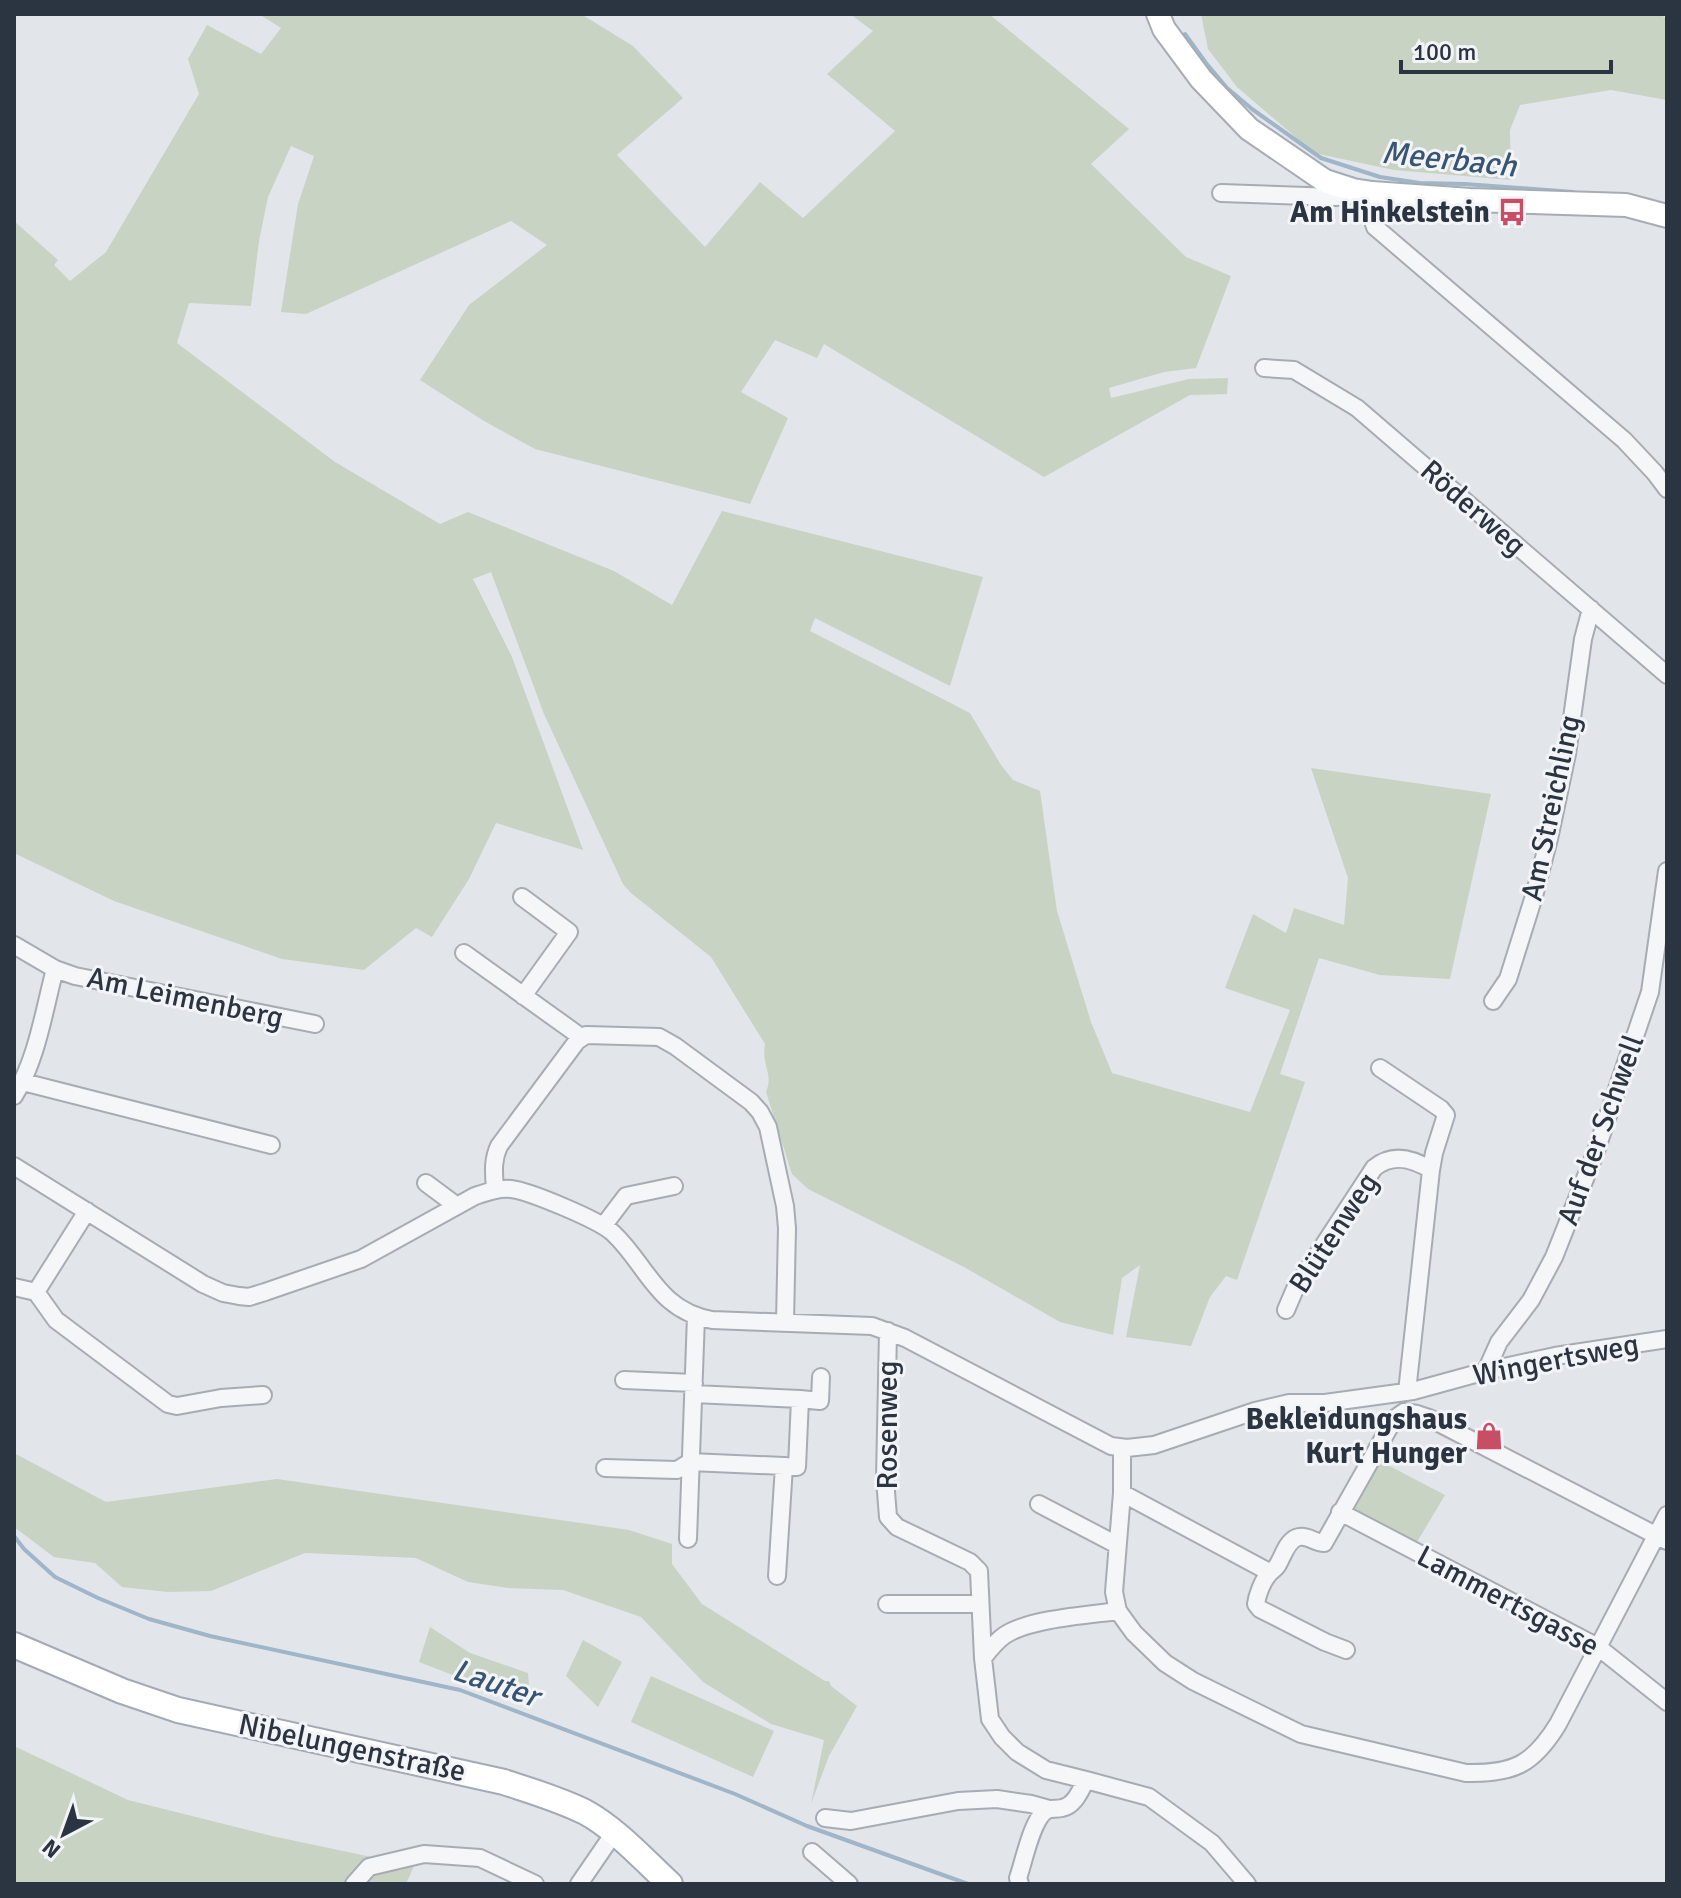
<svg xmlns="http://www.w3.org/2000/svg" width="1681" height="1898" font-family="Signika,sans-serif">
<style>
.green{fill:#c8d3c4}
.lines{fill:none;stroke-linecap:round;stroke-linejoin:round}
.stream{stroke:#9fb5c8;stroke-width:4}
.street-casing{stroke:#a7acb4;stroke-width:20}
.secondary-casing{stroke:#a7acb4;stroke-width:26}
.primary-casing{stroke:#a2aab5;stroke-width:28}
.street{stroke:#f5f6f8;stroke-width:16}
.secondary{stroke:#fff;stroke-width:22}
.primary{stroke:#fff;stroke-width:24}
.labels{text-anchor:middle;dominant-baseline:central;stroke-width:6;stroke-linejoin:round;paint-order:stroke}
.poi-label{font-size:30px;font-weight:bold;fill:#2b3441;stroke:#f2f4f7;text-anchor:end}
.street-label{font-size:30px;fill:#2b3441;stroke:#f2f4f7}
.water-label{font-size:32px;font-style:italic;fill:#375473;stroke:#f2f4f7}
</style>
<rect width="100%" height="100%" fill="#e2e5ea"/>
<path class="green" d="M 259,14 L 581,14 L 633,46 L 683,98 L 617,155 L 705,247 L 760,182 L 803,218 L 895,131 L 827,74 L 873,31 L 850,14 L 989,14 L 1129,129 L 1091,164 L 1186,257 L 1231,276 L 1196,368 L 1164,372 L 1109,388 L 1111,398 L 1189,379 L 1228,378 L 1227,394 L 1190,395 L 1044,477 L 824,344 L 817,358 L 775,340 L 741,392 L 788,418 L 750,504 L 535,449 L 484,421 L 420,380 L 469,305 L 547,245 L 511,221 L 306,314 L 281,312 L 298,204 L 314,156 L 291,146 L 268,197 L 259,241 L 251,306 L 189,303 L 177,343 L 335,462 L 440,524 L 468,512 L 614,571 L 672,605 L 722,511 L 983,577 L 950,686 L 815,618 L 810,631 L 970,713 L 1001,765 L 1013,780 L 1040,791 L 1057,911 L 1091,1022 L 1112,1073 L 1250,1112 L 1290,1010 L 1225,988 L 1253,914 L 1286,933 L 1294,908 L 1344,925 L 1348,878 L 1311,768 L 1491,794 L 1450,979 L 1380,975 L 1319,958 L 1280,1074 L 1305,1082 L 1237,1280 L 1226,1276 L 1210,1297 L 1191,1346 L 1126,1337 L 1140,1265 L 1122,1278 L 1113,1335 L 1060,1322 L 964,1267 L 808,1189 L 792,1174 L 766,1092 C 774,1074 761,1065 765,1044 L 711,957 L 631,893 L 623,884 L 544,714 L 491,572 L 473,579 L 512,657 L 583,850 L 496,823 L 469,879 L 432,937 L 416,928 L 364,970 L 282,959 L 114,901 L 14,853 L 14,221 L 58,260 L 54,265 L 70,281 L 106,252 L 199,94 L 188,59 L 207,25 L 261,54 L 281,28 Z
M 1201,14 L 1664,14 L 1663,16 L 1667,20 L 1667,100 L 1611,90 L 1520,105 L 1510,130 L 1511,180 L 1394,170 L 1314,153 L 1237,87 L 1208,49 Z
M 14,1453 L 106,1502 L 277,1479 L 629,1530 L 672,1544 L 672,1564 L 702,1604 L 825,1681 L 829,1681 L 831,1686 L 857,1706 L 829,1756 L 811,1804 L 824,1740 L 771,1724 L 703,1682 L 641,1617 L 563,1590 L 508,1588 L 468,1582 L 416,1558 L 305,1553 L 211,1591 L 168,1592 L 122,1587 L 95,1563 L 54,1557 L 14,1527 Z
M 1376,1459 L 1445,1495 L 1417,1542 L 1352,1509 Z
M 430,1627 L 470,1653 L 528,1673 L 529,1687 L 510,1697 L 419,1662 Z
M 583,1640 L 622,1662 L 598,1707 L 566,1676 Z
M 651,1676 L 774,1731 L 753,1777 L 631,1722 Z
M 14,1746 L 128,1800 L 272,1836 L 414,1866 L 406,1884 L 14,1884 Z"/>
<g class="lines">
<path class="stream" d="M 1181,37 L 1185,34 L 1206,63 L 1227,88 L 1252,109 L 1321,158 L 1380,177 L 1420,183 L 1465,184 L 1573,192
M 14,1536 L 24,1549 L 55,1577 L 98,1598 L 149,1619 L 210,1636 L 460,1690 L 735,1794 L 807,1826 L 968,1884"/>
<defs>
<path id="street" d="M 1221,193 L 1336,197 L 1372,193 L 1370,211 L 1375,227 L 1624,440 L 1655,473 L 1667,489
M 1264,368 L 1294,370 L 1357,408 L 1667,675
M 522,897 L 569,932 L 523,996
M 14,945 L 55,969 L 75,976 L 315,1024
M 464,953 L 581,1037
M 1493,1001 L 1508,979 L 1534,896 L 1549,839 L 1567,754 L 1583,639 L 1591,609
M 1380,1068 L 1441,1109 L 1446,1115 L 1434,1153 L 1431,1170 L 1407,1392
M 23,1082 L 271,1145
M 14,1096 C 37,1060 44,1010 55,969
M 14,1166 L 203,1284 L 223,1293 L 239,1296 L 249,1297 L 265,1292 L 361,1259 L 475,1196 C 487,1192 498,1188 511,1189 C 529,1191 599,1220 613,1233 C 648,1266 657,1310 712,1320 L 872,1326 L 905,1338 L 1111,1446 L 1127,1448 L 1154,1445 L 1255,1411 L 1289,1403 L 1325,1403 L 1413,1391 L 1486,1371 L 1555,1356 L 1667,1339
M 426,1183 L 457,1206
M 495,1189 C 494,1174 492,1161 499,1146 L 577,1041 L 586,1035 L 659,1037 L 675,1046 L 751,1102 L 760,1112 L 768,1127 L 785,1206 L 787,1228 L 785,1322
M 604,1225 L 626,1196 L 674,1186
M 14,1287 L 36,1292 L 56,1320 L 168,1404 L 177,1406 L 221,1398 L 263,1395
M 36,1292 L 87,1211
M 1286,1310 L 1295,1289 L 1374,1168 C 1392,1153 1412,1158 1431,1170
M 888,1331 L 885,1479 L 888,1517 L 897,1527 L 970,1562 L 979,1571 L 983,1658
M 1486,1371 L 1499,1342 L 1531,1300 L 1554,1257 L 1596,1151 L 1650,992 L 1667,871
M 624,1380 L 694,1383
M 694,1394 L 800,1399
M 1122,1448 L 1122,1493 L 1114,1592 L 1118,1611 L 1134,1633 L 1165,1663 L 1193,1681 L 1301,1734 L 1466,1773 C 1513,1774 1533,1765 1558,1724 L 1667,1515
M 690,1462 L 784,1466
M 605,1468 L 677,1470 L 690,1462
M 1122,1493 L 1269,1572
M 1039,1504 L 1117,1545
M 1340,1512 L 1598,1647 L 1667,1702
M 688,1539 L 696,1316
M 777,1576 L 784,1466 L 797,1467 L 800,1399 L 820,1401 L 821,1377
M 887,1604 L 980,1604
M 1346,1650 L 1325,1642 L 1260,1609 L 1256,1604 C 1257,1596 1262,1582 1268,1575 C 1270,1572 1274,1570 1277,1566 C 1283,1557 1287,1539 1299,1537 C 1308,1535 1315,1543 1324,1543 L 1394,1419 L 1404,1412 L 1417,1414 L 1429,1418 L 1667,1541
M 1086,1780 L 1149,1797 L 1212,1843 L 1247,1884
M 825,1818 L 851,1821 L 958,1801 L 997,1799 L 1031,1804 L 1049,1809
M 812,1852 L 849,1884
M 354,1884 L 369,1867 L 424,1854 L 480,1858 L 535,1884
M 579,1884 L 614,1833
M 1020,1884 L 1018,1878 C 1024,1861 1031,1824 1044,1812 C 1050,1807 1055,1810 1062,1808 C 1075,1805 1080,1791 1086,1780 L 1046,1770 L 1017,1752 L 1002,1737 L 990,1719 L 983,1658 C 990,1649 996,1641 1005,1635 C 1029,1619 1088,1615 1118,1611"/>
<path id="secondary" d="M 1158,14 L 1164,29 L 1201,79 L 1249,129 L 1325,181 L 1353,190 L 1372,193 L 1470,200 L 1626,205 L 1667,216"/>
<path id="primary" d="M 14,1645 L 122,1691 L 178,1710 L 504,1782 C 531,1791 559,1799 585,1812 C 615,1828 645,1861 670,1884"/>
</defs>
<use href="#street" class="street-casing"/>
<use href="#secondary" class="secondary-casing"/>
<use href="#primary" class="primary-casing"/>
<use href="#street" class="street"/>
<use href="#secondary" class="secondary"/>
<use href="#primary" class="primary"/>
</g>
<defs>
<symbol id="bus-bare" viewBox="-9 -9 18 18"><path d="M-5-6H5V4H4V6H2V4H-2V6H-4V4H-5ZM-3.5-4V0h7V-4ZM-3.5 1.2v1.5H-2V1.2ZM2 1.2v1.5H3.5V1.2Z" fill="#c84e65" stroke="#f2f4f7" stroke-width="2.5" paint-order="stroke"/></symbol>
<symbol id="shop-bare" viewBox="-9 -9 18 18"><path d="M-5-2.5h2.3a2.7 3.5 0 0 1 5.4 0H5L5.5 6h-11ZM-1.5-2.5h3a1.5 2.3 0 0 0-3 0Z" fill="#c84e65" stroke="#f2f4f7" stroke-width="2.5" paint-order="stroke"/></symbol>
</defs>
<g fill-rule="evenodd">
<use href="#bus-bare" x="1492" y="192" width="40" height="40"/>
<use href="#shop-bare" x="1469" y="1416" width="40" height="40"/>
</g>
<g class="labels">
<g class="poi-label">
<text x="1490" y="212">Am Hinkelstein</text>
<text x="1467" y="1419">Bekleidungshaus<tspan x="1467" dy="34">Kurt Hunger</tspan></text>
</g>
<g class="street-label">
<text transform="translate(1473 508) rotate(41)">Röderweg</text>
<text transform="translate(1551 808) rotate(-78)">Am Streichling</text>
<text transform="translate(185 998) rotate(12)">Am Leimenberg</text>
<text transform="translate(1601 1130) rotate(-70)">Auf der Schwell</text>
<text transform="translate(1334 1233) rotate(-57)">Blütenweg</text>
<text transform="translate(1556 1360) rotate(-11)">Wingertsweg</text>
<text transform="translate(887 1425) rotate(-90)">Rosenweg</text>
<text transform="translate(1508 1601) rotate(28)">Lammertsgasse</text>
<text transform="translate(352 1748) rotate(12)">Nibelungenstraße</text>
</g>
<g class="water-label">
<text transform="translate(1449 159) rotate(6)">Meerbach</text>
<text transform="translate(496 1683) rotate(19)">Lauter</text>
</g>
</g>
<rect width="1681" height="1898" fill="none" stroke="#2b3441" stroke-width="32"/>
<g transform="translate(64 1834) rotate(221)" stroke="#f2f4f7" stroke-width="6" paint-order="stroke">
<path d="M0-6L14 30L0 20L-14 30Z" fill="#2b3441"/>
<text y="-12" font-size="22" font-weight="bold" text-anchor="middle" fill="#2b3441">N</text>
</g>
<path d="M1401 60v12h210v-12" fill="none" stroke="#2b3441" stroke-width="4"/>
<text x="1413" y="60" font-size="24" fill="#2b3441" stroke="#f2f4f7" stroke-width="6" paint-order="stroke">100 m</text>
</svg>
